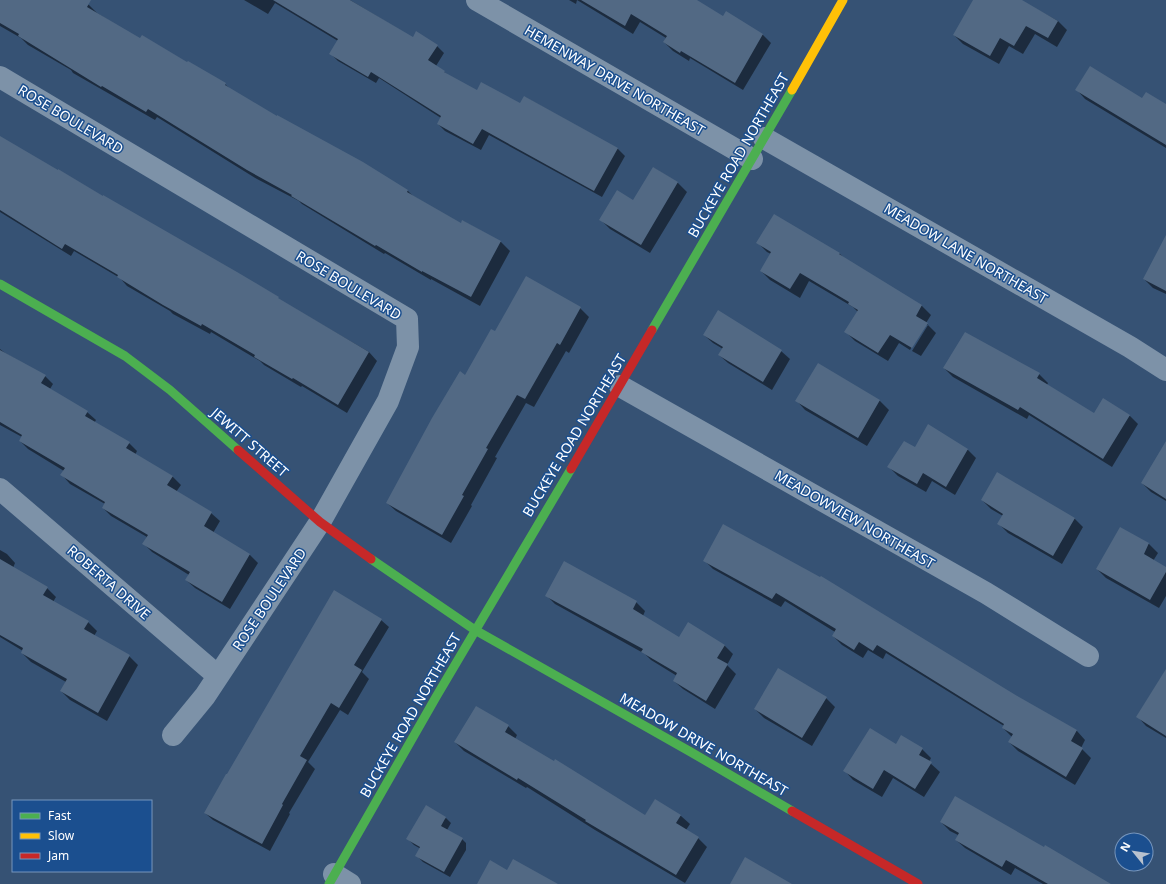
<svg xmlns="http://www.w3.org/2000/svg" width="1166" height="884" font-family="'Noto Sans',sans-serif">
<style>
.shadow{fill:#0007}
.building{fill:#526984}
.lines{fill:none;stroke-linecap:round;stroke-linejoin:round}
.street{stroke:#7d92a8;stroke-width:22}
.fast{stroke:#4caf50;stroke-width:9}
.slow{stroke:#ffc107;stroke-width:9}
.jam{stroke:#c62828;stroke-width:9}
.labels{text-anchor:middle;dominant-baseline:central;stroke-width:3;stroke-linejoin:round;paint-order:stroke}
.street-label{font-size:14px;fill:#fff;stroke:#1b4f8f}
</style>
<rect width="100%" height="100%" fill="#365274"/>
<path class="shadow" d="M 0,0 L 81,0 L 89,5 L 97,13 L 140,40 L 225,84 L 231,90 L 277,118 L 362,163 L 408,191 L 413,196 L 461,224 L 463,221 L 501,242 L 510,251 L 480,306 L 431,279 L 431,280 L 385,253 L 384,254 L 302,204 L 299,201 L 257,179 L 157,117 L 155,120 L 73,73 L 71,70 L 28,45 L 21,38 L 0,26 Z
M 244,0 L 350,0 L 413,38 L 437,46 L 444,53 L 436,66 L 448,75 L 477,91 L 521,104 L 525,97 L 618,149 L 625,156 L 602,197 L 489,135 L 481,150 L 445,131 L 438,124 L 441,118 L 379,78 L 376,83 L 338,61 L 331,54 L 338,41 L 275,3 L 268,14 Z
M 569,0 L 695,0 L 724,18 L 726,13 L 763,35 L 771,43 L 743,90 L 690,58 L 689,61 L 673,51 L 664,42 L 666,38 L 640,22 L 633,34 L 577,0 L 576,4 Z
M 974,0 L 1020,0 L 1058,21 L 1067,30 L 1057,47 L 1035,34 L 1023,54 L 1009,46 L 999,64 L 963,44 L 954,35 Z
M 1077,90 L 1143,99 L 1166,105 L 1166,148 L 1085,99 Z
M 0,137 L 369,352 L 377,361 L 347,413 L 302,386 L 301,387 L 264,365 L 260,361 L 211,332 L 210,334 L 173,314 L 170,311 L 127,286 L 120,278 L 74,251 L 71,256 L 0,212 Z
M 654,168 L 678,183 L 687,192 L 650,253 L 610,229 L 601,220 L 634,201 Z
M 774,215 L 840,254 L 845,259 L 922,306 L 931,315 L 926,323 L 936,333 L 921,356 L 912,351 L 928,325 L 925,325 L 910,350 L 899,343 L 888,361 L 855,341 L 846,332 L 858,312 L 853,307 L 809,281 L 800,298 L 770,280 L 761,271 L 771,254 L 767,252 L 758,243 Z
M 1166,249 L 1166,294 L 1153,288 L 1144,279 Z
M 580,308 L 589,317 L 569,353 L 566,351 L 534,407 L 526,403 L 495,457 L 497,458 L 471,505 L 472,506 L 451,543 L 396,511 L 387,503 L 466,376 L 496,332 Z
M 704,335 L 781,351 L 790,359 L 772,390 L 728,363 L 719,355 L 723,349 L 713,343 Z
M 0,349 L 5,353 L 45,376 L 53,384 L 50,389 L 87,412 L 96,420 L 94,423 L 129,443 L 137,451 L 135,455 L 172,476 L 181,485 L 176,492 L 211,513 L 220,521 L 213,533 L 250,555 L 258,563 L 230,609 L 195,588 L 186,580 L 189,575 L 152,552 L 144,544 L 147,537 L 111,516 L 103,508 L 105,504 L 70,484 L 62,475 L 64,471 L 28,449 L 20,441 L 22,437 L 0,425 Z
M 818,365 L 880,401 L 889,410 L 867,446 L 805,410 L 797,401 Z
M 944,368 L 1039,374 L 1048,383 L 1047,385 L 1094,414 L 1130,416 L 1138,424 L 1112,467 L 1029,415 L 1027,419 L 953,377 Z
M 915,448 L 968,450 L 976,458 L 955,495 L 932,481 L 926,492 L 898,476 L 889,467 Z
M 1166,453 L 1166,501 L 1151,492 L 1142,483 Z
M 982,500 L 1074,518 L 1083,527 L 1062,564 L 1008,533 L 999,524 L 1003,516 L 991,509 Z
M 1120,529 L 1149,544 L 1158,553 L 1153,561 L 1166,568 L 1166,596 L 1159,608 L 1106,578 L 1097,569 Z
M 0,550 L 7,554 L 15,563 L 13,568 L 47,588 L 56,597 L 53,602 L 88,622 L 97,631 L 94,636 L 129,656 L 138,665 L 107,721 L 70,700 L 61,691 L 66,682 L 31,662 L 22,653 L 23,651 L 0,637 Z
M 704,560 L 1019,698 L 1077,731 L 1085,740 L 1081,748 L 1091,758 L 1075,785 L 1018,751 L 1009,742 L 1012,737 L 1003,728 L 1004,726 L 886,653 L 883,659 L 868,650 L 863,658 L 842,645 L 833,636 L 835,632 L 785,601 L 781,607 L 713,569 Z
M 546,595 L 636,602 L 645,611 L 643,616 L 680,639 L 724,645 L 733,654 L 727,665 L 736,674 L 715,709 L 683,689 L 674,681 L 677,676 L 651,660 L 645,654 L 555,604 Z
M 381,620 L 389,627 L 362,672 L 369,679 L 348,715 L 340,710 L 308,762 L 315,769 L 289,813 L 290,814 L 270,851 L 213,820 L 205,813 Z
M 1166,674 L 1166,738 L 1146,726 L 1138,717 Z
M 826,698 L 835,707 L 812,746 L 764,718 L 755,709 Z
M 508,726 L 517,735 L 515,739 L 645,816 L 655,800 L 681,816 L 690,824 L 686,830 L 698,838 L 707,847 L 685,883 L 595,830 L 527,787 L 526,788 L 464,751 L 455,742 Z
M 896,745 L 922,749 L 931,758 L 929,762 L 940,772 L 924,797 L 893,778 L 882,797 L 853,780 L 845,771 Z
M 446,818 L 451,823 L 447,830 L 460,837 L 466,843 L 466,850 L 450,877 L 423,862 L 417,856 L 421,849 L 414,845 L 408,839 Z
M 941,822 L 1109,884 L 1043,884 L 1015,868 L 1011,875 L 965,848 L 956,840 L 958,835 L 950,831 Z"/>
<path class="building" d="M 0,0 L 91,0 L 87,7 L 140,38 L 142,35 L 187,62 L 188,61 L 226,83 L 225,85 L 277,116 L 277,115 L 363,162 L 408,190 L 407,192 L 461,223 L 462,220 L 501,241 L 471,297 L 422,271 L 422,272 L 376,245 L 375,246 L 291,196 L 292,195 L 247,170 L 148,109 L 146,112 L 102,86 L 101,87 L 18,36 L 19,34 L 0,23 Z
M 273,0 L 350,0 L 413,37 L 416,31 L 438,45 L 428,60 L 445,71 L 444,72 L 477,90 L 481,82 L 520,103 L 524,96 L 618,148 L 594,191 L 482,129 L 473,144 L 437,124 L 441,116 L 371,72 L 368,77 L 329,54 L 338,39 Z
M 581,0 L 697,0 L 723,16 L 726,11 L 763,34 L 735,83 L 681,51 L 680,53 L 663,42 L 667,36 L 631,14 L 625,26 Z
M 973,0 L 1022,0 L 1058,21 L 1048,38 L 1026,26 L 1014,46 L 1000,38 L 990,56 L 953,35 Z
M 1090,66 L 1142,98 L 1146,92 L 1166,104 L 1166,145 L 1075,90 Z
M 0,136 L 58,170 L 58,169 L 103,196 L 103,195 L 237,272 L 279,297 L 278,298 L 369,352 L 338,405 L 293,378 L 292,379 L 254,357 L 255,355 L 202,324 L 201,326 L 163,305 L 117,277 L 118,275 L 65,244 L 62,249 L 0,210 Z
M 653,167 L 678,182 L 641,245 L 599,220 L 617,190 L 633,200 Z
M 774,214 L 840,253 L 839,254 L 922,305 L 916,316 L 928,323 L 912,348 L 890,335 L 878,353 L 844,332 L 858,310 L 848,304 L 849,302 L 800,273 L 790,289 L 760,271 L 771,252 L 756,243 Z
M 1166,235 L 1166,291 L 1143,279 Z
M 526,276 L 581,307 L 560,345 L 557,343 L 525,399 L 517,395 L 486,448 L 488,449 L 462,495 L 464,496 L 442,535 L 386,503 L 432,418 L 460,371 L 465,375 L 491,329 L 495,331 Z
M 718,310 L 782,350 L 763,382 L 718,355 L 723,347 L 703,335 Z
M 965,332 L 1040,373 L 1037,378 L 1094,413 L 1103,398 L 1130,415 L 1103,459 L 1020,407 L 1018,410 L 943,368 Z
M 0,350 L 46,375 L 41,383 L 88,411 L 85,416 L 130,442 L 126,448 L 173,476 L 167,485 L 212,512 L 204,526 L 250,554 L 222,602 L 185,580 L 190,572 L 142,544 L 148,535 L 102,508 L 105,502 L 60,475 L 65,468 L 19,441 L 22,435 L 0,422 Z
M 818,363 L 880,400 L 858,438 L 795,401 Z
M 928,424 L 968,449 L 946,487 L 923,473 L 917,484 L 887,467 L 904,441 L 915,447 Z
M 1166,441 L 1166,499 L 1141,483 Z
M 997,472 L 1075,518 L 1053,556 L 997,524 L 1003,514 L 981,500 Z
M 723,524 L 820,577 L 821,576 L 1019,697 L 1077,730 L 1071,741 L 1083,748 L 1066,777 L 1008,742 L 1013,734 L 1002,728 L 1004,724 L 877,645 L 873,651 L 859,642 L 854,650 L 832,636 L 836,629 L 776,593 L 772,599 L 703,561 Z
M 1120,527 L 1149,543 L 1144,554 L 1166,567 L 1166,572 L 1150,600 L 1096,569 Z
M 0,559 L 48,587 L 43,595 L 89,621 L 84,629 L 130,655 L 98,713 L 60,691 L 67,679 L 21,653 L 23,648 L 0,635 Z
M 564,561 L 637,601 L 633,609 L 679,637 L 688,622 L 725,645 L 717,658 L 728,664 L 706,701 L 673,681 L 677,673 L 641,652 L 643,649 L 545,596 Z
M 334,590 L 382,619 L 354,665 L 362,670 L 339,708 L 331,703 L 300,756 L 307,760 L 282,804 L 283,805 L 262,844 L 204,813 L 226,774 L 227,774 Z
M 778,668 L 827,697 L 802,738 L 754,709 Z
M 1166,669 L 1166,736 L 1136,717 Z
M 476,706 L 509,725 L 505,732 L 554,761 L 555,759 L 645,815 L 655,799 L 681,815 L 676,823 L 699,837 L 676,875 L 585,821 L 586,820 L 518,778 L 517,780 L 454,742 Z
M 870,728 L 896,744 L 901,735 L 923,748 L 919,755 L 932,762 L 915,789 L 884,770 L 873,789 L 843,771 Z
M 955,796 L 1044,847 L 1045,845 L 1111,884 L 1048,884 L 1006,860 L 1002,867 L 955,840 L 959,833 L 940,822 Z
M 426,805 L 446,817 L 441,826 L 463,838 L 444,872 L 415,856 L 420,847 L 406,839 Z
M 745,857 L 792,884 L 730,884 Z
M 513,859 L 558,884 L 477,884 L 490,860 L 507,870 Z"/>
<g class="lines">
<path class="street" d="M 477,0 L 752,159
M 0,77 L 407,319 L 408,347 L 388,401 L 320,522 L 205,696 L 173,735
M 764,138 L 1130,347 L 1166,370
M 620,386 L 986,593 L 1088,656
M 0,489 L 218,676
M 334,874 L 350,884"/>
<path class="fast" d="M 0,284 L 125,356 L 170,390 L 238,450
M 652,330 L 792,90
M 371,559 L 475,630 L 689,751 L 792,811
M 329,884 L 436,697 L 571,469"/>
<path class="slow" d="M 792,90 L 843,0"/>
<path class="jam" d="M 238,450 L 320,522 L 371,559
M 571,469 L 652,330
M 792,811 L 918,884"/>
</g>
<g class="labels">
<g class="street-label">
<text transform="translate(615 80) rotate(30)">HEMENWAY DRIVE NORTHEAST</text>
<text transform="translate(71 119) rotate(31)">ROSE BOULEVARD</text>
<text transform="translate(738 155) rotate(-60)">BUCKEYE ROAD NORTHEAST</text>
<text transform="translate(966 253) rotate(30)">MEADOW LANE NORTHEAST</text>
<text transform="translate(349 285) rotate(31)">ROSE BOULEVARD</text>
<text transform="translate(574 435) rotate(-59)">BUCKEYE ROAD NORTHEAST</text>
<text transform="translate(250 442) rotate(41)">JEWITT STREET</text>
<text transform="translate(855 519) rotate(30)">MEADOWVIEW NORTHEAST</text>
<text transform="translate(109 582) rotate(41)">ROBERTA DRIVE</text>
<text transform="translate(269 599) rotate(-56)">ROSE BOULEVARD</text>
<text transform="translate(410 715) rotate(-60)">BUCKEYE ROAD NORTHEAST</text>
<text transform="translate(704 744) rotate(30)">MEADOW DRIVE NORTHEAST</text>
</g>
</g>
<rect x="12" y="800" width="140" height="72" fill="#1b4f8f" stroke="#7695bc"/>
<rect x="20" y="813" width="20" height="6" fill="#4caf50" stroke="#7695bc"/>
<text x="48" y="820" font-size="12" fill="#ffffff">Fast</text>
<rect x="20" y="833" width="20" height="6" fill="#ffc107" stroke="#7695bc"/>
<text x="48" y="840" font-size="12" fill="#ffffff">Slow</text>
<rect x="20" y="853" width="20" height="6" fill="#c62828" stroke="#7695bc"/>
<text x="48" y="860" font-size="12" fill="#ffffff">Jam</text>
<g transform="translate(1134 852) rotate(300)"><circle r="19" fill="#1b4f8f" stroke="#7695bc"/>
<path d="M0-3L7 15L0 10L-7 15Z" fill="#b9c2ce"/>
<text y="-6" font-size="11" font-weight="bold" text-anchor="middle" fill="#ffffff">N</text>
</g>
</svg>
